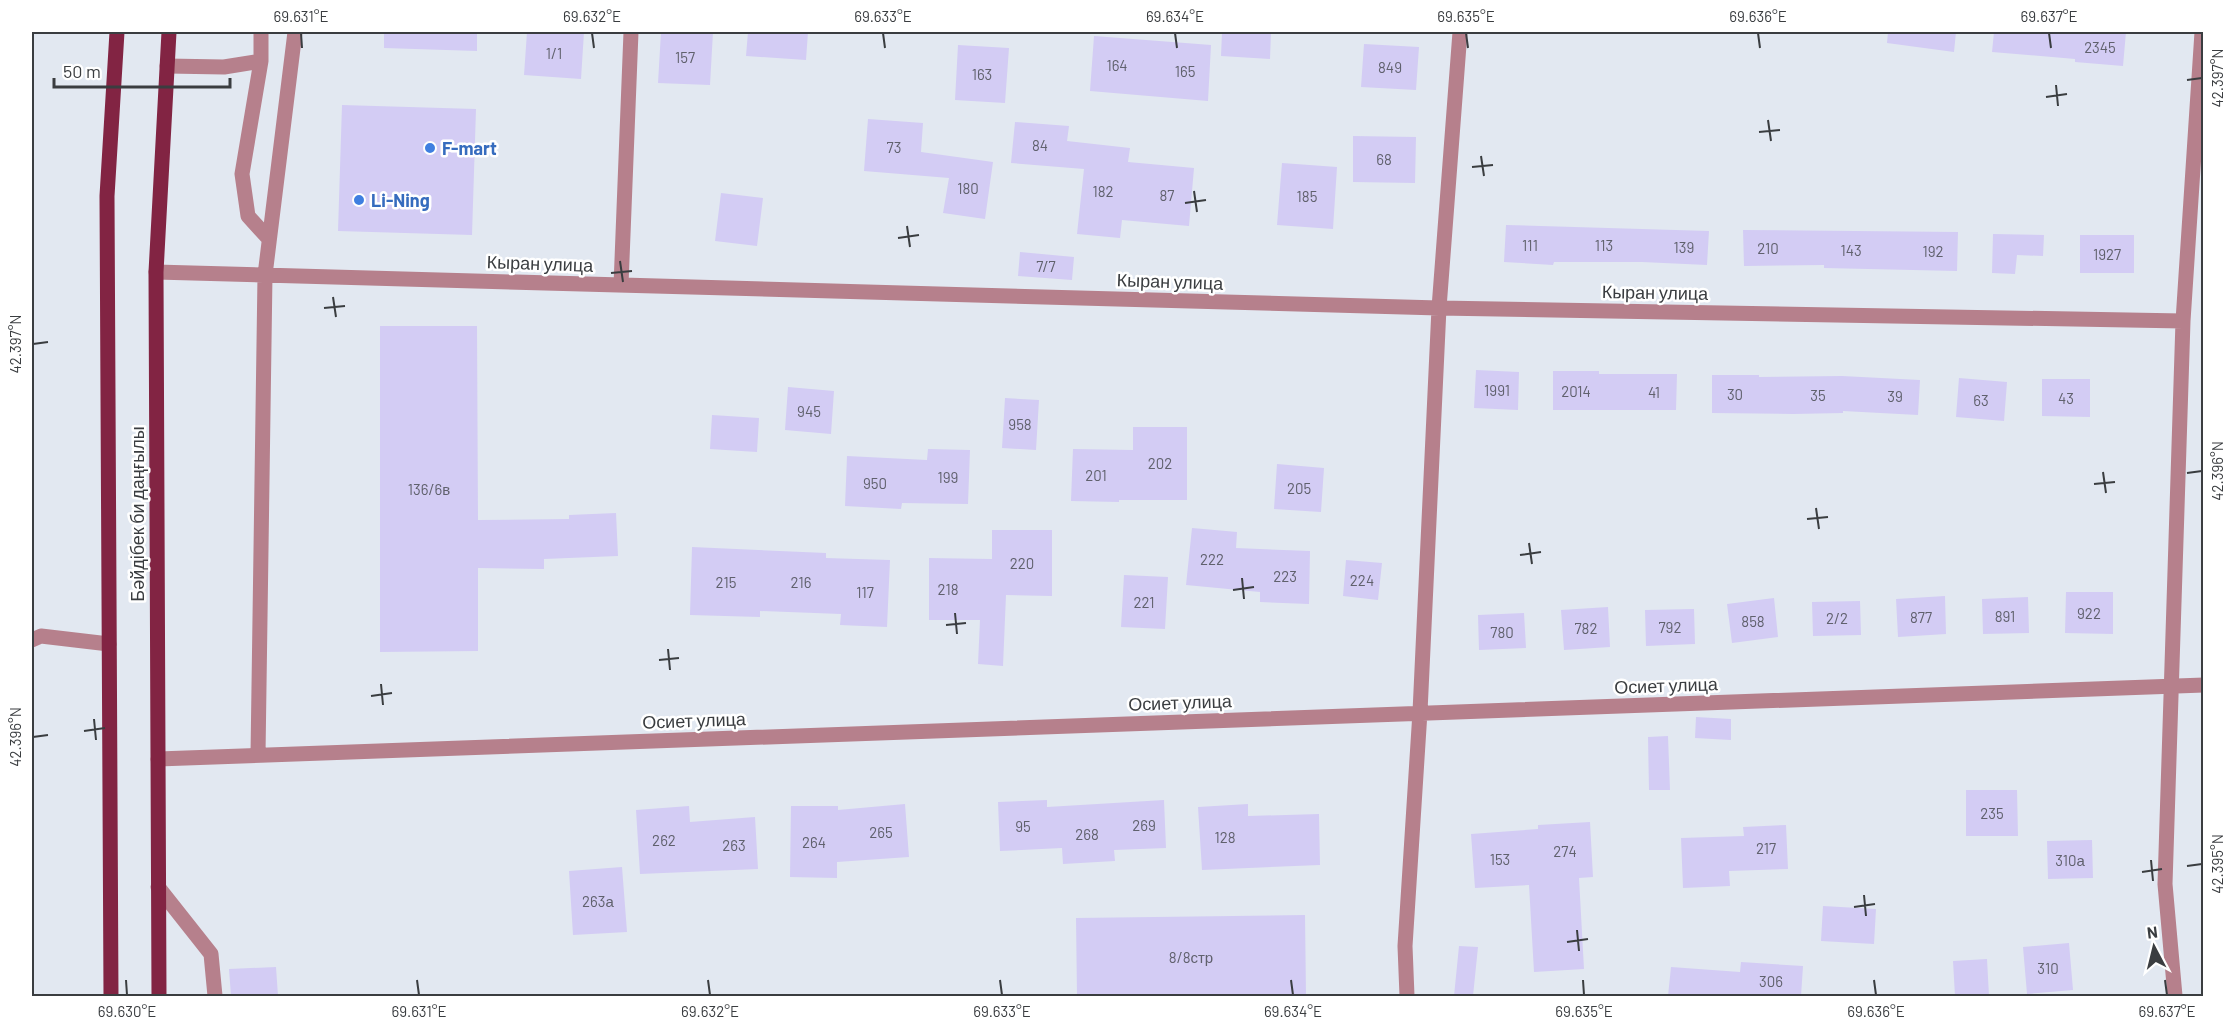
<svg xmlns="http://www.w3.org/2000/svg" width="2235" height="1028" font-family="Barlow,sans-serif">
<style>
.building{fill:#d3ccf4}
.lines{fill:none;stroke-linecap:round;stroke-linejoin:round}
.minor{stroke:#b6808c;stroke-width:15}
.major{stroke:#822443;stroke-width:15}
.ticks{fill:none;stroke:#3a3d40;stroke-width:2}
.shop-dot{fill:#3f7fe0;stroke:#fff;stroke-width:2}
.labels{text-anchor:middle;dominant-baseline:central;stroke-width:5;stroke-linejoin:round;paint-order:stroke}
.number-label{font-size:15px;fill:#60616d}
.shop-label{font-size:18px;font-weight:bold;fill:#366cbe;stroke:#fff;text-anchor:start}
.street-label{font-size:18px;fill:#3a3d40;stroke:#fff}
.neatline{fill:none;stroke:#3a3d40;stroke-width:2}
.ticks-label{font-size:15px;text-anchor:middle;fill:#3a3d40}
</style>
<rect width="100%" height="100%" fill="#e2e8f1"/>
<path class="building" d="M 384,32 L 477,32 L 477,51 L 384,48 Z
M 527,32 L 584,32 L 581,79 L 524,75 Z
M 661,32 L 713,32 L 710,85 L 658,83 Z
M 748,32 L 808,32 L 806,60 L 746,56 Z
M 1222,32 L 1271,32 L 1270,59 L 1221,56 Z
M 1888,32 L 1956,32 L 1954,52 L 1887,43 Z
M 1994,32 L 2126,32 L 2123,66 L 2075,62 L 2075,59 L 1992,52 Z
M 1094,36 L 1211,45 L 1208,101 L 1090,91 Z
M 1364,44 L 1419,47 L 1416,90 L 1361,87 Z
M 958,45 L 1009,48 L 1005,103 L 955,100 Z
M 342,105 L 476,109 L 472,235 L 338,231 Z
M 868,119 L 923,123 L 921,152 L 993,162 L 985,219 L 943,213 L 949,178 L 864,171 Z
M 1015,122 L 1069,126 L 1067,141 L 1130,148 L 1128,162 L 1194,168 L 1189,226 L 1122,220 L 1120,238 L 1077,234 L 1084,169 L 1011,163 Z
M 1353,136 L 1416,137 L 1415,183 L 1353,182 Z
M 1282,163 L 1337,167 L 1333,229 L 1277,225 Z
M 721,193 L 763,198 L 757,246 L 715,241 Z
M 1506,225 L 1709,231 L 1707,265 L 1642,262 L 1554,262 L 1553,265 L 1504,262 Z
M 1743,230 L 1958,232 L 1957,271 L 1824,268 L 1824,265 L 1744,266 Z
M 1993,234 L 2044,235 L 2043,256 L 2017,255 L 2015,274 L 1992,273 Z
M 2080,235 L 2134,235 L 2134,273 L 2080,273 Z
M 1020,252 L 1074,257 L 1072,280 L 1018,276 Z
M 380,326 L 477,326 L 478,520 L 569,519 L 569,515 L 616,513 L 618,556 L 544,559 L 544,569 L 478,568 L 478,651 L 380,652 Z
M 1476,370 L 1519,372 L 1518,410 L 1474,408 Z
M 1553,371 L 1599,371 L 1599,374 L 1677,374 L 1676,410 L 1553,410 Z
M 1712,375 L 1759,375 L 1759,377 L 1842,376 L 1920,380 L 1918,415 L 1843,411 L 1843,413 L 1793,414 L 1712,413 Z
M 1959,378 L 2007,382 L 2004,421 L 1956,417 Z
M 2042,379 L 2090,379 L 2090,417 L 2042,416 Z
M 788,387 L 834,391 L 831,434 L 785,430 Z
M 1005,398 L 1039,400 L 1036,450 L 1002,448 Z
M 712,415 L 759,418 L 757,452 L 710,449 Z
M 1133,427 L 1187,427 L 1187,500 L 1119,500 L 1119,502 L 1071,501 L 1073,449 L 1133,450 Z
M 928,449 L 970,450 L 968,504 L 902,503 L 901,509 L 845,506 L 847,456 L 927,460 Z
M 1277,464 L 1324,468 L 1321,512 L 1274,509 Z
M 1192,528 L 1237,532 L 1236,548 L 1310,551 L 1309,604 L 1260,602 L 1260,592 L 1186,585 Z
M 992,530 L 1052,530 L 1052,596 L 1006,595 L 1003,666 L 978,664 L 980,620 L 929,620 L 929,558 L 992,559 Z
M 692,547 L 826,553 L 826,558 L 890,560 L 887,627 L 840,625 L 841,614 L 760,611 L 760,617 L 690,615 Z
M 1346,560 L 1382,563 L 1378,600 L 1343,596 Z
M 1124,575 L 1168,577 L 1165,629 L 1121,627 Z
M 2066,592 L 2113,592 L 2113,634 L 2065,633 Z
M 1945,596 L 1946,634 L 1898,637 L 1896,599 Z
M 2028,597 L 2029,633 L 1983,634 L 1982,599 Z
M 1774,598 L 1778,637 L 1732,643 L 1727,604 Z
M 1860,601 L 1861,635 L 1813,636 L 1812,602 Z
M 1608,607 L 1610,647 L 1564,650 L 1561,610 Z
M 1694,609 L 1695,644 L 1646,646 L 1645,610 Z
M 1524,613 L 1526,648 L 1479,650 L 1478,615 Z
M 1696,717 L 1731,719 L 1731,740 L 1695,738 Z
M 1668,736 L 1670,790 L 1649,790 L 1648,737 Z
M 1966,790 L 2017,790 L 2018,836 L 1966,836 Z
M 1047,800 L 1047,807 L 1164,800 L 1166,848 L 1114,850 L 1115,861 L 1063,864 L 1062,848 L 1000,851 L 998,802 Z
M 905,804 L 909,857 L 837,862 L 837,878 L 790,877 L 791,806 L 838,806 L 838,810 Z
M 1248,804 L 1248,816 L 1319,814 L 1320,865 L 1202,870 L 1198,807 Z
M 689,806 L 690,822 L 755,817 L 758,869 L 640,874 L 636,810 Z
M 1590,822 L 1593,877 L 1579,878 L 1584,969 L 1534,972 L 1529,885 L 1475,888 L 1471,834 L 1538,829 L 1538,825 Z
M 1786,825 L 1788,869 L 1729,871 L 1730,886 L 1683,888 L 1681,838 L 1744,836 L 1743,827 Z
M 2092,840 L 2093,878 L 2048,879 L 2047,841 Z
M 622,867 L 627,932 L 573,935 L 569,871 Z
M 1823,906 L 1876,909 L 1874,944 L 1821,941 Z
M 1305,915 L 1306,996 L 1077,996 L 1076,918 Z
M 2069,943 L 2073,990 L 2027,994 L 2023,947 Z
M 1459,946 L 1478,947 L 1473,996 L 1454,996 Z
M 1987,959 L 1989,996 L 1955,996 L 1953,961 Z
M 1741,962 L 1803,966 L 1801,996 L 1668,996 L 1671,967 L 1740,972 Z
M 276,967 L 278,996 L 231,996 L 229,969 Z"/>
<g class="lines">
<path class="minor" d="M 261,61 L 242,174 L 248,216 L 269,239
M 167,66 L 224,67 L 261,61 L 261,32
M 156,272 L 1439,308 L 2183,321
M 621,285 L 631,32
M 32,640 L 41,636 L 109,644
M 258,755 L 265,275 L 295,32
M 158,759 L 2204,685
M 158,887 L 211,954 L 215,996
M 1407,996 L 1405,946 L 1420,712 L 1439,308 L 1460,32
M 2175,996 L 2165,884 L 2183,321 L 2202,32"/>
<path class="major" d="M 111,996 L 107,196 L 117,32
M 159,996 L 156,272 L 169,32"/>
</g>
<path class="ticks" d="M 301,33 L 302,48M 592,33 L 594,48M 883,33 L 885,48M 1175,33 L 1177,48M 1466,33 L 1468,48M 1758,33 L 1760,48M 2049,33 L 2051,48M 2187,80 L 2202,78M 2056,85 L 2058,106M 2046,97 L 2067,94M 1768,120 L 1771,141M 1759,132 L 1780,130M 1481,156 L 1484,176M 1472,167 L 1493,165M 1194,191 L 1197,212M 1185,203 L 1206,200M 907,226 L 910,247M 898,238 L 919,235M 620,261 L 623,282M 611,273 L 632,271M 333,297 L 336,317M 324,308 L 345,306M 33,344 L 48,342M 2103,472 L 2106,493M 2187,473 L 2202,471M 2094,484 L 2115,482M 1816,508 L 1819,529M 1807,519 L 1828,517M 1529,543 L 1532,564M 1520,555 L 1541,552M 1242,578 L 1244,599M 1233,590 L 1254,587M 955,613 L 957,634M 946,625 L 966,623M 668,649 L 670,670M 659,660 L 679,658M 381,684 L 383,705M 371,696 L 392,693M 94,719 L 96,740M 84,731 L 105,728M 33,737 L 48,735M 2151,860 L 2153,881M 2187,866 L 2202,864M 2142,872 L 2162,869M 1864,895 L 1866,916M 1854,907 L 1875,904M 1577,930 L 1579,951M 1567,942 L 1588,939M 126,980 L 127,995M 417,980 L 419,995M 708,980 L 710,995M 1000,980 L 1002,995M 1291,980 L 1293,995M 1583,980 L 1584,995M 1874,980 L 1876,995M 2165,980 L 2167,995"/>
<g class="shop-dot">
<circle cx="430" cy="148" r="6"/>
<circle cx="359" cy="200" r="6"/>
</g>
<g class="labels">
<g class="number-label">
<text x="2100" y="47">2345</text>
<text x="554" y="53">1/1</text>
<text x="685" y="57">157</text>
<text x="1117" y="65">164</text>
<text x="1390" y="67">849</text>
<text x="1185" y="71">165</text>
<text x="982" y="74">163</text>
<text x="1040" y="145">84</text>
<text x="894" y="147">73</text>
<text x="1384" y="159">68</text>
<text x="968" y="188">180</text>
<text x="1103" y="191">182</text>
<text x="1167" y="195">87</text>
<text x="1307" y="196">185</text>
<text x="1530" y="245">111</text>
<text x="1604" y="245">113</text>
<text x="1684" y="247">139</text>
<text x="1768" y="248">210</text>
<text x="1851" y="250">143</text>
<text x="1933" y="251">192</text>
<text x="2107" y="254">1927</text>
<text x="1046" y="266">7/7</text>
<text x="1497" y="390">1991</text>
<text x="1576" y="391">2014</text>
<text x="1654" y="392">41</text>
<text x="1735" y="394">30</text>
<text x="1818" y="395">35</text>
<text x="1895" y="396">39</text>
<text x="2066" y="398">43</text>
<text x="1981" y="400">63</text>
<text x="809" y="411">945</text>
<text x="1020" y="424">958</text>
<text x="1160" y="463">202</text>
<text x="1096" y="475">201</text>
<text x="948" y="477">199</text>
<text x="875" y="483">950</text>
<text x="1299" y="488">205</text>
<text x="429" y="489">136/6в</text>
<text x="1212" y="559">222</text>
<text x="1022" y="563">220</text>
<text x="1285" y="576">223</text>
<text x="1362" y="580">224</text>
<text x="726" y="582">215</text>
<text x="801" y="582">216</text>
<text x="948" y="589">218</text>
<text x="865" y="592">117</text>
<text x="1144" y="602">221</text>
<text x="2089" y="613">922</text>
<text x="2005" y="616">891</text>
<text x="1921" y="617">877</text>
<text x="1837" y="618">2/2</text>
<text x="1753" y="621">858</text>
<text x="1670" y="627">792</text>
<text x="1586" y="628">782</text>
<text x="1502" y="632">780</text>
<text x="1992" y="813">235</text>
<text x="1144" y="825">269</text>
<text x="1023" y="826">95</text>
<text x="881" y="832">265</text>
<text x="1087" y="834">268</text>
<text x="1225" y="837">128</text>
<text x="664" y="840">262</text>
<text x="814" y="842">264</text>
<text x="734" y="845">263</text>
<text x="1766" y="848">217</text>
<text x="1565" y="851">274</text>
<text x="1500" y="859">153</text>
<text x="2070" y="860">310а</text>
<text x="598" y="901">263а</text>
<text x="1191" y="957">8/8стр</text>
<text x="2048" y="968">310</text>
<text x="1771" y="981">306</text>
</g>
<g class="shop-label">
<text x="442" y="148">F-mart</text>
<text x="371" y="200">Li-Ning</text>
</g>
<g class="street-label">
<text transform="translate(540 263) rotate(2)">Кыран улица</text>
<text transform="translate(1170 281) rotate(2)">Кыран улица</text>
<text transform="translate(1655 292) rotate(1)">Кыран улица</text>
<text transform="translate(137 514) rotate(-90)">Бәйдібек би даңғылы</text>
<text transform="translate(1666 685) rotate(-2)">Осиет улица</text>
<text transform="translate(1180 702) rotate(-2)">Осиет улица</text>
<text transform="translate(694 720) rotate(-2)">Осиет улица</text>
</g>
</g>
<rect width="2235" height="1028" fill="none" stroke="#ffffff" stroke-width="66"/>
<g transform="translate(2154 947) rotate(353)" stroke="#ffffff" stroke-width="4.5" paint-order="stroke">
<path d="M0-4.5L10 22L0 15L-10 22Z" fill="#3a3d40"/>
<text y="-9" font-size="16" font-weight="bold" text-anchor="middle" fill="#3a3d40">N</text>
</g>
<path d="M54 78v9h176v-9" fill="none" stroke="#3a3d40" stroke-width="3"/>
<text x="63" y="78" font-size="18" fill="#3a3d40" stroke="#ffffff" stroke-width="4.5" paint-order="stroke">50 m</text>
<rect x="33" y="33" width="2169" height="962" class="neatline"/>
<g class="ticks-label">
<text x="301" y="22">69.631°E</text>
<text x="592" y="22">69.632°E</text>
<text x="883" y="22">69.633°E</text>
<text x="1175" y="22">69.634°E</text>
<text x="1466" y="22">69.635°E</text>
<text x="1758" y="22">69.636°E</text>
<text x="2049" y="22">69.637°E</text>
<text transform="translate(2218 78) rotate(-90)" y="5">42.397°N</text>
<text transform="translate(16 344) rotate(-90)" y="5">42.397°N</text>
<text transform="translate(2218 471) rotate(-90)" y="5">42.396°N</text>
<text transform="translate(16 737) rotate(-90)" y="5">42.396°N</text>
<text transform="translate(2218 864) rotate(-90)" y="5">42.395°N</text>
<text x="127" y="1017">69.630°E</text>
<text x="419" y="1017">69.631°E</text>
<text x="710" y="1017">69.632°E</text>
<text x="1002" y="1017">69.633°E</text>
<text x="1293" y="1017">69.634°E</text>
<text x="1584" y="1017">69.635°E</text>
<text x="1876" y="1017">69.636°E</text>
<text x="2167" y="1017">69.637°E</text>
</g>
</svg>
